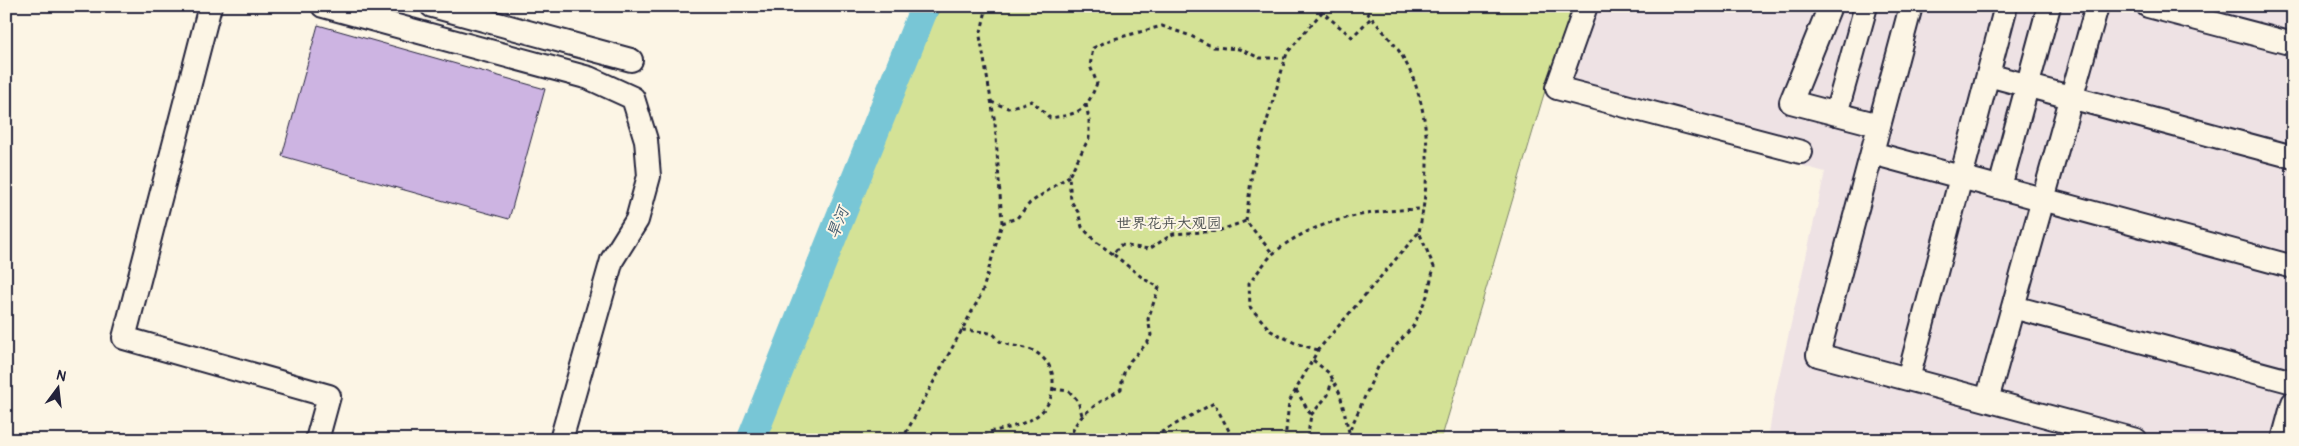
<svg xmlns="http://www.w3.org/2000/svg" width="2299" height="446" font-family="Pangolin,'LXGW WenKai TC',sans-serif">
<style>
.built{fill:#eee2e4}
.green{fill:#d4e296;stroke:#7b8268}
.lines{fill:none;stroke-linecap:round;stroke-linejoin:round}
.river{stroke:#78c6d6;stroke-width:29}
.building{fill:#cdb4e2;stroke:#22223b}
.minor-casing{stroke:#22223b;stroke-width:26}
.path{stroke:#22223b;stroke-width:3;stroke-dasharray:4 4;stroke-linecap:butt}
.minor{stroke:#fcf5e5;stroke-width:22}
.labels{text-anchor:middle;dominant-baseline:central;stroke-width:4;stroke-linejoin:round;paint-order:stroke}
.park-label{font-size:15px;fill:#4e5252;stroke:#fcf5e5}
.water-label{font-size:16px;font-style:italic;fill:#405b71;stroke:#fcf5e5}
</style>
<rect width="100%" height="100%" fill="#fcf5e5"/>
<filter id="ink" filterUnits="userSpaceOnUse"><feTurbulence type="fractalNoise" baseFrequency=".02" numOctaves="2"/><feDisplacementMap in="SourceGraphic" scale="10" xChannelSelector="R" yChannelSelector="G"/><feConvolveMatrix kernelMatrix="1 2 1 2 8 2 1 2 1" color-interpolation-filters="sRGB"/></filter>
<g filter="url(#ink)">
<path class="built" d="M 1575,6 L 2293,6 L 2293,440 L 1768,440 L 1775,395 L 1825,172 L 1544,94 Z"/>
<path class="green" d="M 942,6 L 1575,6 L 1544,94 L 1441,440 L 764,440 L 897,79 Z"/>
<g class="lines">
<path class="river" d="M 751,440 L 925,6"/>
</g>
<path class="building" d="M 318,25 L 545,89 L 509,219 L 282,156 Z"/>
<g class="lines">
<defs>
<path id="minor" d="M 210,6 L 124,338 L 329,396 L 317,440
M 323,6 L 589,78 L 633,98 L 646,140 L 649,176 L 637,220 L 612,260 L 561,440
M 432,6 L 631,60
M 1586,6 L 1557,88 L 1801,152
M 1830,6 L 1791,102 L 1879,125
M 1911,6 L 1818,355 L 2136,440
M 2148,6 L 2293,44
M 1988,75 L 2293,157
M 1836,114 L 1866,6
M 1872,153 L 2293,267
M 2000,187 L 2049,6
M 2013,307 L 2293,382
M 1908,379 L 2006,6
M 1987,400 L 2097,6
M 2283,440 L 2293,403"/>
</defs>
<use href="#minor" class="minor-casing"/>
<path class="path" d="M 1362,6 C 1374,22 1390,37 1401,54 C 1433,107 1431,173 1419,232
M 991,102 L 1008,108 L 1032,101 L 1050,118 C 1079,114 1086,112 1097,83 L 1090,66 L 1093,48 L 1110,40 L 1162,26 L 1191,36 L 1213,47 L 1239,49 L 1260,58 L 1285,58
M 1086,104 L 1089,120 L 1089,138 L 1069,176 L 1071,201 L 1078,212 L 1082,227 L 1095,241 L 1113,254
M 1246,221 L 1252,172 L 1287,53 L 1322,12 L 1352,37 L 1371,18
M 1002,223 L 1017,218 L 1030,203 L 1069,176
M 962,330 C 971,331 984,331 993,334 C 996,336 998,340 1001,342 C 1012,348 1026,345 1037,353 C 1047,360 1053,369 1053,381 C 1054,419 1019,426 989,432 L 982,440
M 1318,350 L 1295,343 L 1271,331 L 1250,307 L 1249,283 C 1257,274 1265,261 1274,253 C 1313,219 1373,210 1423,209
M 1313,360 L 1330,374 L 1340,394 L 1349,432
M 1053,389 L 1069,391 L 1078,401 L 1082,415
M 1296,390 L 1311,415 L 1307,440
M 1311,415 L 1328,395 L 1332,380
M 902,440 L 982,293 L 1002,223 L 995,123 L 980,36 L 987,6
M 1071,440 C 1072,415 1103,401 1121,389 L 1123,375 L 1130,361 L 1148,342 L 1151,335 L 1148,319 L 1159,287 L 1144,279 L 1113,254 L 1120,245 L 1149,249 L 1173,234 L 1218,231 L 1246,221 L 1273,254
M 1147,440 L 1214,403 L 1234,440
M 1285,440 L 1289,402 L 1318,350 L 1419,232 L 1434,267 L 1427,296 L 1414,325 L 1379,365 L 1349,432 L 1349,440"/>
<use href="#minor" class="minor"/>
</g>
</g>
<g class="labels">
<g class="park-label">
<text x="1169" y="223">世界花卉大观园</text>
</g>
<g class="water-label">
<text transform="translate(838 223) rotate(-68)">旱河</text>
</g>
</g>
<rect width="2299" height="446" fill="none" stroke="#fcf5e5" stroke-width="25"/>
<rect x="12" y="12" width="2274" height="421" fill="none" stroke="#22223b" stroke-width="2" filter="url(#ink)"/>
<g transform="translate(58 388) rotate(15)" stroke="#fcf5e5" stroke-width="4" paint-order="stroke">
<path d="M0-4L9 19L0 12L-9 19Z" fill="#22223b"/>
<text y="-8" font-size="14" font-weight="bold" text-anchor="middle" fill="#22223b">N</text>
</g>
</svg>
